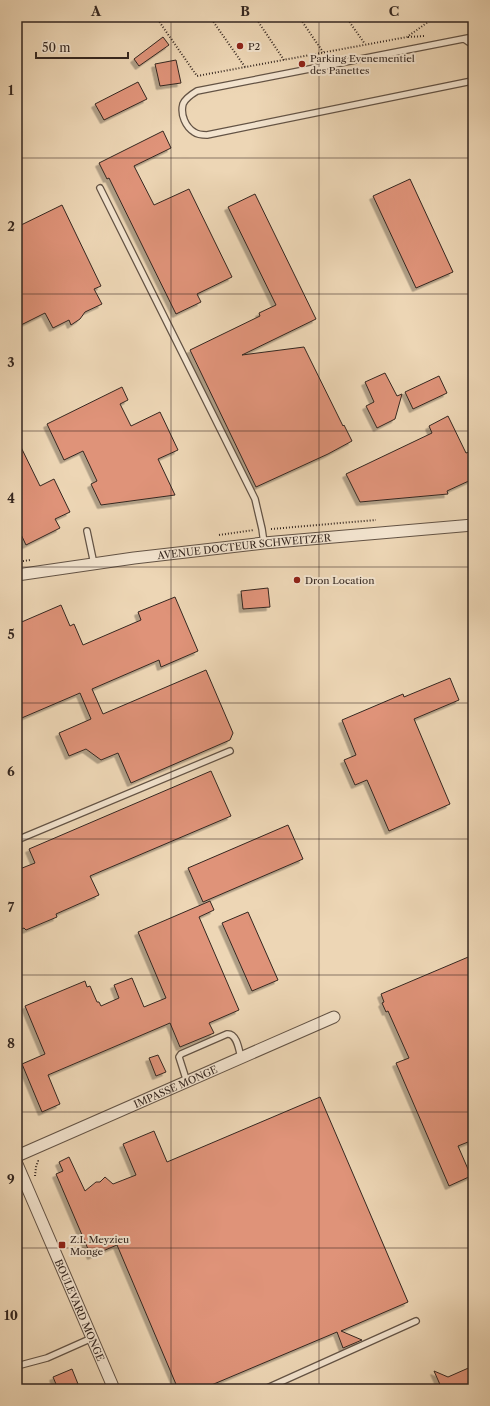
<svg xmlns="http://www.w3.org/2000/svg" width="490" height="1406" font-family="'Libre Caslon Text',serif">
<style>
.building{fill:#df9379;stroke:#352720;filter:url(#shadow)}
.lines{fill:none;stroke-linecap:round;stroke-linejoin:round}
.service-casing{stroke:#635345;stroke-width:8}
.minor-casing{stroke:#635345;stroke-width:13}
.path{stroke:#352720;stroke-width:2;stroke-dasharray:1 2;stroke-linecap:butt}
.service{stroke:#f3e4cf;stroke-width:5.5}
.minor{stroke:#f3e4cf;stroke-width:11}
.grid{fill:none;stroke:#352720;stroke-width:1;stroke-opacity:0.55}
.poi-dot{fill:#8f2418;stroke:#f3e4cf;stroke-width:1.5}
.labels{text-anchor:middle;dominant-baseline:central;stroke-width:4;stroke-linejoin:round;paint-order:stroke}
.poi-label{font-size:10px;fill:#352720;stroke:#f3e4cf;text-anchor:start}
.street-label{font-size:10px;fill:#352720;stroke:#f3e4cf}
.neatline{fill:none;stroke:#352720;stroke-width:1.5}
.grid-label{font-size:13px;text-anchor:middle;font-weight:bold;fill:#352720}
</style>
<defs>
<filter id="shadow"><feDropShadow dx="-3.5" dy="3.5" stdDeviation="0" flood-color="#0004"/></filter>
</defs>
<rect width="100%" height="100%" fill="#edd6b5"/>
<filter id="stains"><feTurbulence type="fractalNoise" baseFrequency=".005" numOctaves="4"/><feColorMatrix values="0 0 0 0 .2 0 0 0 0 .09 0 0 0 0 .02 0 0 0 .5 -.17"/></filter>
<radialGradient id="worn" r=".72"><stop offset=".6" stop-color="#630" stop-opacity="0"/><stop offset="1" stop-color="#630" stop-opacity=".3"/></radialGradient>
<path class="building" d="M 163,37 L 169,45 L 139,66 L 134,59 Z
M 176,60 L 181,83 L 160,86 L 155,64 Z
M 138,82 L 147,99 L 104,120 L 95,104 Z
M 163,131 L 171,148 L 134,166 L 154,205 L 189,189 L 232,277 L 197,294 L 201,302 L 176,314 L 109,178 L 107,179 L 99,163 Z
M 410,179 L 453,272 L 416,288 L 373,196 Z
M 255,194 L 316,319 L 242,355 L 304,347 L 343,426 L 344,425 L 352,441 L 328,454 L 256,487 L 190,350 L 260,316 L 259,313 L 276,305 L 228,207 Z
M 62,205 L 101,286 L 94,289 L 102,304 L 85,312 L 80,319 L 71,325 L 69,320 L 53,328 L 45,313 L 17,327 L 17,227 Z
M 385,373 L 397,396 L 402,394 L 395,419 L 377,428 L 366,406 L 374,402 L 365,382 Z
M 439,376 L 447,393 L 413,409 L 405,392 Z
M 122,387 L 128,400 L 120,404 L 131,426 L 160,412 L 178,450 L 158,459 L 175,495 L 101,505 L 91,484 L 97,481 L 83,451 L 64,460 L 47,424 Z
M 448,416 L 466,453 L 469,452 L 473,459 L 473,479 L 447,491 L 448,494 L 360,502 L 346,474 L 432,433 L 429,426 Z
M 17,439 L 40,486 L 54,479 L 70,512 L 55,519 L 60,528 L 26,545 L 17,526 Z
M 268,588 L 270,607 L 243,609 L 241,591 Z
M 175,597 L 198,651 L 161,667 L 159,660 L 92,689 L 103,714 L 206,670 L 233,733 L 230,740 L 131,783 L 118,753 L 101,760 L 86,749 L 69,756 L 59,733 L 91,719 L 80,693 L 17,720 L 17,624 L 61,605 L 70,626 L 74,624 L 83,645 L 141,620 L 138,612 Z
M 450,678 L 459,700 L 414,719 L 450,804 L 389,831 L 367,780 L 355,785 L 344,760 L 356,755 L 342,720 L 403,694 L 404,697 Z
M 211,771 L 231,816 L 90,876 L 99,895 L 56,914 L 57,917 L 26,930 L 24,928 L 17,931 L 17,870 L 35,863 L 29,849 Z
M 288,825 L 303,859 L 203,902 L 188,868 Z
M 210,901 L 214,910 L 199,917 L 239,1010 L 209,1023 L 214,1033 L 180,1047 L 170,1023 L 48,1075 L 60,1104 L 42,1112 L 22,1064 L 45,1054 L 25,1006 L 85,981 L 87,987 L 90,986 L 97,1002 L 99,1002 L 101,1006 L 119,998 L 114,985 L 132,978 L 144,1007 L 166,998 L 138,932 Z
M 248,912 L 278,980 L 252,991 L 222,923 Z
M 473,955 L 473,1140 L 458,1146 L 471,1176 L 449,1186 L 396,1063 L 409,1058 L 388,1011 L 386,1012 L 382,1003 L 384,1002 L 381,994 Z
M 158,1055 L 166,1072 L 156,1076 L 149,1058 Z
M 320,1097 L 408,1302 L 341,1331 L 362,1340 L 343,1348 L 337,1332 L 202,1389 L 178,1389 L 117,1245 L 91,1256 L 56,1174 L 63,1171 L 59,1162 L 69,1157 L 85,1191 L 96,1182 L 100,1182 L 105,1177 L 113,1184 L 136,1175 L 123,1144 L 154,1131 L 167,1162 Z
M 473,1366 L 473,1389 L 442,1389 L 434,1371 L 448,1377 Z
M 72,1369 L 80,1389 L 58,1389 L 53,1377 Z"/>
<g class="lines">
<defs>
<path id="service" d="M 473,37 L 197,91 C 192,94 185,99 183,104 C 180,115 186,127 194,132 C 198,135 203,135 207,135 L 467,82 L 473,80
M 464,39 L 473,45
M 100,188 L 255,499 L 262,529 L 264,543
M 87,531 L 94,564
M 17,840 L 230,751
M 187,1082 L 179,1057 L 181,1054 L 227,1034 C 237,1033 239,1050 241,1058
M 17,1366 L 47,1358 L 92,1338
M 265,1389 L 416,1321"/>
<g id="minor">
<path id="s1" d="M 17,575 L 134,558 L 264,543 L 473,525"/>
<path id="s2" d="M 17,1156 L 334,1017"/>
<path id="s3" d="M 17,1164 L 114,1389"/>
</g>
</defs>
<use href="#service" class="service-casing"/>
<use href="#minor" class="minor-casing"/>
<path class="path" d="M 156,17 L 197,76 L 407,37 L 435,17
M 210,17 L 245,67
M 255,17 L 284,60
M 299,17 L 323,52
M 346,17 L 365,44
M 408,37 L 425,36
M 271,529 L 376,520
M 219,535 L 254,530
M 17,562 L 30,560
M 17,1135 L 22,1142
M 35,1176 L 36,1167 L 38,1161 L 37,1159"/>
<use href="#service" class="service"/>
<use href="#minor" class="minor"/>
</g>
<path class="grid" d="M 171,17 L 171,1389M 319,17 L 319,1389M 17,158 L 473,158M 17,294 L 473,294M 17,431 L 473,431M 17,567 L 473,567M 17,703 L 473,703M 17,839 L 473,839M 17,975 L 473,975M 17,1112 L 473,1112M 17,1248 L 473,1248"/>
<g class="poi-dot">
<circle cx="240" cy="46" r="4"/>
<circle cx="302" cy="64" r="4"/>
<circle cx="297" cy="580" r="4"/>
<rect x="58" y="1241" width="8" height="8" rx="2"/>
</g>
<g class="labels">
<g class="poi-label">
<text x="248" y="46">P2</text>
<text x="310" y="58">Parking Evenementiel<tspan x="310" dy="12">des Panettes</tspan></text>
<text x="305" y="580">Dron Location</text>
<text x="70" y="1239">Z.I. Meyzieu<tspan x="70" dy="12">Monge</tspan></text>
</g>
<g class="street-label">
<text stroke="none"><textPath href="#s1" startOffset="229">AVENUE DOCTEUR SCHWEITZER</textPath></text>
<text stroke="none"><textPath href="#s2" startOffset="173">IMPASSE MONGE</textPath></text>
<text stroke="none"><textPath href="#s3" startOffset="159">BOULEVARD MONGE</textPath></text>
</g>
</g>
<rect width="490" height="1406" fill="none" stroke="#edd6b5" stroke-width="44"/>
<path d="M36 52v6h92v-6" fill="none" stroke="#352720" stroke-width="2"/>
<text x="42" y="52" font-size="12" fill="#352720" stroke="#f3e4cf" stroke-width="3" paint-order="stroke">50 m</text>
<rect x="22" y="22" width="446" height="1362" class="neatline"/>
<g class="grid-label">
<text x="96" y="16">A</text>
<text x="245" y="16">B</text>
<text x="394" y="16">C</text>
<text x="11" y="95">1</text>
<text x="11" y="231">2</text>
<text x="11" y="367">3</text>
<text x="11" y="503">4</text>
<text x="11" y="639">5</text>
<text x="11" y="776">6</text>
<text x="11" y="912">7</text>
<text x="11" y="1048">8</text>
<text x="11" y="1184">9</text>
<text x="11" y="1320">10</text>
</g>
<rect width="100%" height="100%" filter="url(#stains)"/>
<rect width="100%" height="100%" fill="url(#worn)"/>
</svg>
